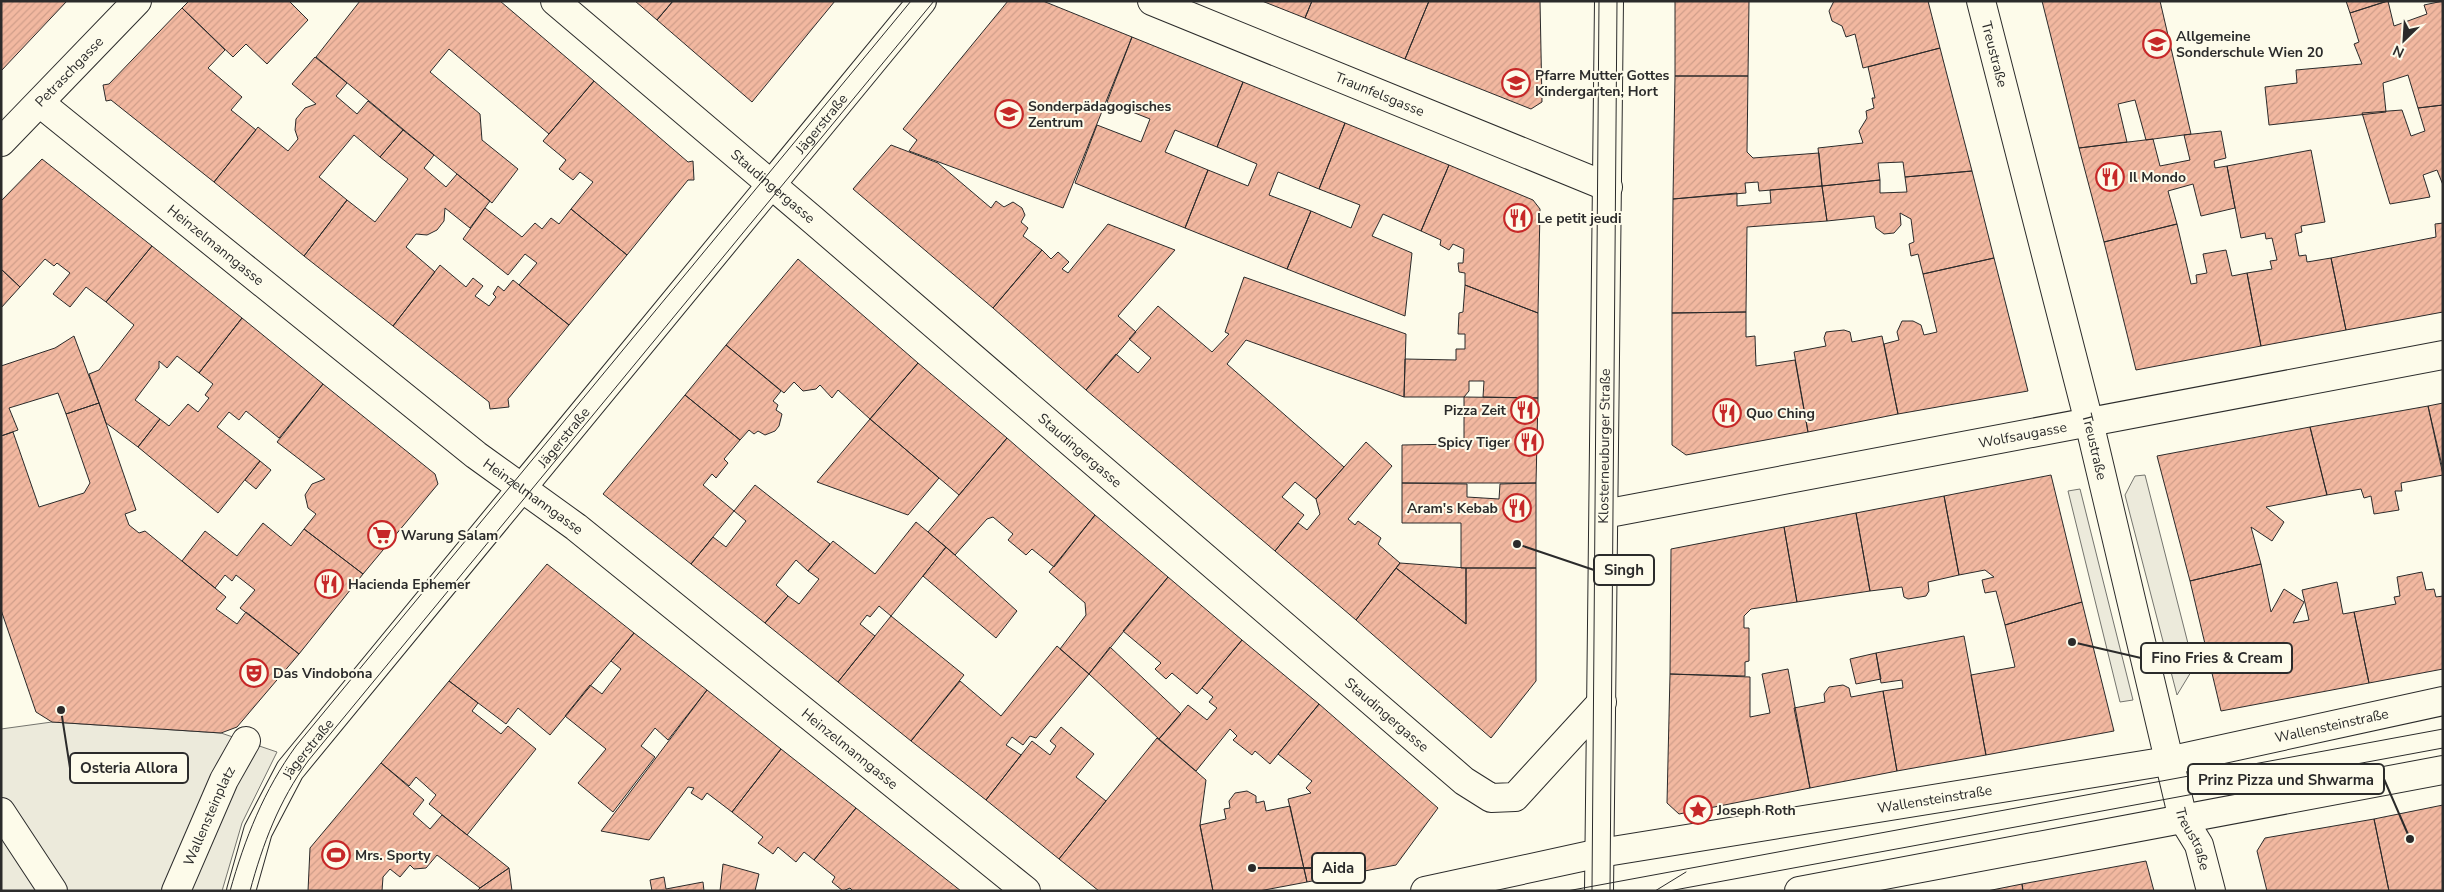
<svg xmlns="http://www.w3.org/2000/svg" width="2444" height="892" font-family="'Nunito Sans',sans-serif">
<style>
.parking{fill:#eceadb;stroke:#74746e}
.building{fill:url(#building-hatch);stroke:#2b2b2b}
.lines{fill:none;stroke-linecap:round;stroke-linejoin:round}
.minor-casing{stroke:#2b2b2b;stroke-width:30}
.major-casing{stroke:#2b2b2b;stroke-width:30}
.minor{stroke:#fdfbea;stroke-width:28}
.major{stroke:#fdfbea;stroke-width:28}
.tram{stroke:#2b2b2b;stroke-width:1}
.labels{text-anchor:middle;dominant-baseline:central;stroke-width:4;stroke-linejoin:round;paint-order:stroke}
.poi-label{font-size:14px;font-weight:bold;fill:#2b2b2b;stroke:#fdfbea;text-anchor:start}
.street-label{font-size:14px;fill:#2b2b2b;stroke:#fdfbea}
.leader{fill:none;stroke:#2b2b2b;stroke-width:2}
.callout-dot{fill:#2b2b2b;stroke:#fdfbea;stroke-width:2}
.callout{fill:#fdfbea;stroke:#2b2b2b;stroke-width:2}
.callout-label{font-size:15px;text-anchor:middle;font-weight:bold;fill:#2b2b2b}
</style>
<defs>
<pattern id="building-hatch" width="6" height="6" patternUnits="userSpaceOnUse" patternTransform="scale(1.25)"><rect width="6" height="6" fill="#f2b8a0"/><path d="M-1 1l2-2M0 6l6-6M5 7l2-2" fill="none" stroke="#d09e8a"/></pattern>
</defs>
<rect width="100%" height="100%" fill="#fdfbea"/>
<path class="parking" d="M 2145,475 L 2194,667 L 2177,695 L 2125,495 L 2135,476 Z
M 2080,489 L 2133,700 L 2120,702 L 2068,491 Z
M 52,722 L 221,733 L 277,752 L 242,823 L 222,891 L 1,891 L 1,729 Z"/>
<path class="building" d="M 1,1 L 67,1 L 1,71 Z
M 189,1 L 289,1 L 308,20 L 267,64 L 246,44 L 233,57 L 182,8 Z
M 360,1 L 500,1 L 594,81 L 549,134 L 449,49 L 430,72 L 480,114 L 482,140 L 518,169 L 492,203 L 316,57 Z
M 635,1 L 673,1 L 657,20 Z
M 673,1 L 835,1 L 752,102 L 657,20 Z
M 1008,1 L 1043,1 L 1132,37 L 1063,208 L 909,151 L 917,140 L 903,129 Z
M 1262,1 L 1312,1 L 1305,18 Z
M 1312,1 L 1429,1 L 1405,59 L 1305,18 Z
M 1429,1 L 1540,1 L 1542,102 L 1531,109 L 1405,59 Z
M 1675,1 L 1749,1 L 1748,76 L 1675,76 Z
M 1834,1 L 1928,1 L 1940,48 L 1863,68 L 1855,34 L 1846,37 L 1842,26 L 1832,21 L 1829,11 Z
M 2042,1 L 2160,1 L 2191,134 L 2146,140 L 2135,100 L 2118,104 L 2127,142 L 2079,148 Z
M 2346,1 L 2387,1 L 2350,13 Z
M 2388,1 L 2394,26 L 2427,14 L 2424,5 L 2443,1 L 2443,105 L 2418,108 L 2408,75 L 2383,83 L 2386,112 L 2269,125 L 2265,87 L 2297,83 L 2296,70 L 2362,64 L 2354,44 L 2359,42 L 2350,13 Z
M 182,8 L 225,50 L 208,68 L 242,97 L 231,110 L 256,130 L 214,182 L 111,100 L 106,101 L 103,85 L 109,84 Z
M 1132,37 L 1243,82 L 1217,147 L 1175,130 L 1165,152 L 1208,170 L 1185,228 L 1075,183 L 1097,125 L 1141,142 L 1150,119 L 1107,102 Z
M 1940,48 L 1972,171 L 1905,177 L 1903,162 L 1878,163 L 1880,180 L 1822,186 L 1818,148 L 1863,143 L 1859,131 L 1867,118 L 1866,111 L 1874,108 L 1872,98 L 1875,98 L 1868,67 Z
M 315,57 L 347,83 L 336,96 L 357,114 L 368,101 L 403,130 L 380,157 L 354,135 L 319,177 L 347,200 L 304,256 L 214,182 L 258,127 L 288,151 L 298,139 L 295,130 L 296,119 L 305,108 L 316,104 L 292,84 Z
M 1675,76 L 1748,76 L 1747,152 L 1753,158 L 1819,153 L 1822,186 L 1759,191 L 1758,182 L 1745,183 L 1746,193 L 1673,199 Z
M 594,81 L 688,162 L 693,161 L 694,180 L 688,180 L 627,255 L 571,209 L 593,182 L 580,172 L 573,180 L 559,169 L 566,160 L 543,141 Z
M 1243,82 L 1345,123 L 1319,189 L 1278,172 L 1269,195 L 1311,211 L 1287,269 L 1185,228 L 1208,170 L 1248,186 L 1257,164 L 1217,147 Z
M 2443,105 L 2443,185 L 2437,170 L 2423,175 L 2430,197 L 2390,204 L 2362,113 L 2402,110 L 2411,136 L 2425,131 L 2418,108 Z
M 1345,123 L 1449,165 L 1421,231 L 1383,214 L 1372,236 L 1412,253 L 1405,316 L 1287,269 L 1311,211 L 1351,228 L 1360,205 L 1319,189 Z
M 403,130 L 434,155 L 424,168 L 446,187 L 457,174 L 490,201 L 470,228 L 445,208 L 444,221 L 437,230 L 427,235 L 416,234 L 406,247 L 435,272 L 393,326 L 304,256 L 347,200 L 375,222 L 408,179 L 380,157 Z
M 2221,131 L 2226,158 L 2214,161 L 2215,168 L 2227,166 L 2235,208 L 2201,216 L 2193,184 L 2168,191 L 2177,224 L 2104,242 L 2079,148 L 2153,139 L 2160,166 L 2190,160 L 2184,135 Z
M 891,145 L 938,163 L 991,208 L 996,201 L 1004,207 L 1013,202 L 1022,208 L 1025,215 L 1021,222 L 1028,228 L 1023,236 L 1042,250 L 993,308 L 853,189 Z
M 2311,150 L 2325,222 L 2301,226 L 2302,232 L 2295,234 L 2299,256 L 2306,255 L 2307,262 L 2331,258 L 2346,330 L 2261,346 L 2247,273 L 2272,269 L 2270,261 L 2277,260 L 2272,238 L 2266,239 L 2265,233 L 2241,238 L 2227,166 Z
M 42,159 L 152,246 L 106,302 L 86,287 L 70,307 L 53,294 L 70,273 L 57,263 L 54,266 L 45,259 L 20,287 L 1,269 L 1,201 Z
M 1449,165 L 1533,200 L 1540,209 L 1538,313 L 1465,285 L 1465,273 L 1459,272 L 1458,263 L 1463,263 L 1464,249 L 1453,244 L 1449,250 L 1440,245 L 1441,240 L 1421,231 Z
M 1972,171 L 1994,258 L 1923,274 L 1918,254 L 1911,256 L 1909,244 L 1914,242 L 1911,219 L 1900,213 L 1901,225 L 1894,233 L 1884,234 L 1876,228 L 1874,216 L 1827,221 L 1822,186 L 1880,180 L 1880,193 L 1907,192 L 1905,177 Z
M 1822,186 L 1827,221 L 1747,227 L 1746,312 L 1672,313 L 1673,199 L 1737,193 L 1737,206 L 1771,203 L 1770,190 Z
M 485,208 L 522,237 L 535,223 L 542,229 L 551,218 L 559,224 L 571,209 L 627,255 L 569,325 L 519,285 L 537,263 L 525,254 L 508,275 L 463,239 Z
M 2443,223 L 2443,312 L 2346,330 L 2331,258 L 2436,237 L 2435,224 Z
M 1108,224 L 1175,250 L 1118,316 L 1136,332 L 1086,390 L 993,308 L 1042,250 L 1051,259 L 1058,252 L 1069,262 L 1062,269 L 1068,273 Z
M 2177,224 L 2191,284 L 2197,283 L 2196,275 L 2207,273 L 2203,254 L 2226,250 L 2232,276 L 2247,273 L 2261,346 L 2136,370 L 2104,242 Z
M 152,246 L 242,318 L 199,373 L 177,356 L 167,368 L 159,361 L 159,368 L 135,400 L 160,419 L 138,447 L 106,423 L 89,374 L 99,370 L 134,325 L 106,302 Z
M 1994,258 L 2028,391 L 1898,414 L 1884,344 L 1899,340 L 1897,332 L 1902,321 L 1913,321 L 1921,325 L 1924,335 L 1937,332 L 1923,274 Z
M 798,259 L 918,363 L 870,419 L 838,390 L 832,398 L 820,385 L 816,389 L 803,391 L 794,382 L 784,393 L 726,345 Z
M 440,265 L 466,287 L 473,278 L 483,286 L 475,296 L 489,306 L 496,297 L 493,294 L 498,286 L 504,291 L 513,280 L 569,325 L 508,399 L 509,407 L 490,409 L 489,402 L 393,326 Z
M 1,269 L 20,287 L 1,308 Z
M 1244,277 L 1406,334 L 1404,397 L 1246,340 L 1227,364 L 1344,467 L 1316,499 L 1295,482 L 1282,497 L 1304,515 L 1275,551 L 1086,390 L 1116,354 L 1138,373 L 1151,358 L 1129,339 L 1158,306 L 1212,352 L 1229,334 L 1225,332 Z
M 1465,285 L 1538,313 L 1538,398 L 1483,397 L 1484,381 L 1469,381 L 1469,391 L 1464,397 L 1404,397 L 1405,359 L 1456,360 L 1456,349 L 1465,349 L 1465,334 L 1458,334 L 1459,313 L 1463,312 Z
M 1746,312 L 1746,337 L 1755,336 L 1756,366 L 1795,360 L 1808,432 L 1686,455 L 1672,445 L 1672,313 Z
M 242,318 L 323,384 L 279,438 L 246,411 L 239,420 L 229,412 L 217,427 L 260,461 L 218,513 L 138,447 L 160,419 L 169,426 L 188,404 L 198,412 L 209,398 L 205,395 L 213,384 L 199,373 Z
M 1844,330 L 1850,332 L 1852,342 L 1882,336 L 1898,414 L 1808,432 L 1794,352 L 1826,346 L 1824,338 L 1826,332 Z
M 74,336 L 99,403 L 66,414 L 58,393 L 9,408 L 18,430 L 1,436 L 1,366 L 55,348 Z
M 726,345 L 781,391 L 773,401 L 778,405 L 776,410 L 782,414 L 779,426 L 775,431 L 765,435 L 758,431 L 754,434 L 749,430 L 740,440 L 685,395 Z
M 918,363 L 1007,438 L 959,495 L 870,419 Z
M 323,384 L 435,474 L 438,484 L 363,574 L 304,529 L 316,514 L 308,508 L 305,495 L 312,484 L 325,479 L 277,442 Z
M 685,395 L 740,440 L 724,459 L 728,463 L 716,478 L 712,474 L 703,485 L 734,511 L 691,564 L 603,494 Z
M 1464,397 L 1538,398 L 1536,483 L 1402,483 L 1402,445 L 1464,444 Z
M 99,403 L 136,510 L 125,514 L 129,525 L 139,533 L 145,531 L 226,597 L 216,609 L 237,624 L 246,612 L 299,654 L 237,727 L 221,733 L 52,722 L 36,712 L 1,610 L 1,436 L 13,432 L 39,507 L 84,493 L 90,483 L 66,414 Z
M 2443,403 L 2443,470 L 2428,406 Z
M 2428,406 L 2443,475 L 2401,483 L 2402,491 L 2395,491 L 2399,510 L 2374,514 L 2371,496 L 2364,498 L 2361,489 L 2327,495 L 2310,427 Z
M 870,419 L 939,478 L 908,515 L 817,482 Z
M 2310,427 L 2327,495 L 2266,507 L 2284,522 L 2272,541 L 2251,527 L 2261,564 L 2190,581 L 2157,456 Z
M 1007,438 L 1095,515 L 1054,567 L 1032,549 L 1026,555 L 1008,540 L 1013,534 L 993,517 L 987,519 L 955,555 L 928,532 Z
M 1366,442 L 1392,466 L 1348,519 L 1355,525 L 1358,521 L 1381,538 L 1378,544 L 1400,563 L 1356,620 L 1275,551 L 1298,523 L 1307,530 L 1320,514 L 1316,499 Z
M 260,461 L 271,470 L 256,489 L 245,480 Z
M 2051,475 L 2082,602 L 2005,625 L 1996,591 L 1985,593 L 1982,580 L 1994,577 L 1985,570 L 1959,575 L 1944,496 Z
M 1402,483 L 1467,484 L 1467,497 L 1499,499 L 1500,484 L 1536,483 L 1536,568 L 1461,568 L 1461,523 L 1402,523 Z
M 755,485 L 830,544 L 808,571 L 796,560 L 776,585 L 788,596 L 765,623 L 691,564 L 713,537 L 726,547 L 746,521 L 734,511 Z
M 1944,496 L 1959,575 L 1928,582 L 1929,591 L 1926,596 L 1908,599 L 1904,597 L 1902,587 L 1870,591 L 1856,513 Z
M 1856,513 L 1870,591 L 1797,602 L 1784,527 Z
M 1095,515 L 1168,577 L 1089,674 L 1060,649 L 1086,615 L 1085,603 L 1049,572 Z
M 916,522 L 946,547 L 891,616 L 879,606 L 870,617 L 867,615 L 860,624 L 875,636 L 838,682 L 765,623 L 788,596 L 799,604 L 819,579 L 808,571 L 833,541 L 875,574 Z
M 263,523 L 291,546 L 304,529 L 363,574 L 299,654 L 240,608 L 255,590 L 236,575 L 232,581 L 225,575 L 215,588 L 182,561 L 205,531 L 237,556 Z
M 1784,527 L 1797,602 L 1751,609 L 1744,616 L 1744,628 L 1749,628 L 1749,661 L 1745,662 L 1745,676 L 1670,674 L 1671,549 Z
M 946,547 L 1017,611 L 996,638 L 923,576 Z
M 1400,563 L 1466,568 L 1466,624 L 1396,568 Z
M 547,564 L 634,633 L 550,735 L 518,708 L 506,724 L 449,681 Z
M 2261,564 L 2271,612 L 2284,589 L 2304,602 L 2293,623 L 2309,620 L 2302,590 L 2337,582 L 2343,614 L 2354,612 L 2369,683 L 2221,711 L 2190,581 Z
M 1396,568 L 1466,624 L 1466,568 L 1536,568 L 1536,681 L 1491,738 L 1356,620 Z
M 2422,572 L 2426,590 L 2434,589 L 2436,597 L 2443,596 L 2443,669 L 2369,683 L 2354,612 L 2396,604 L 2394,597 L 2400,596 L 2397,577 Z
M 1168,577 L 1242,640 L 1197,694 L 1172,673 L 1166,679 L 1155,669 L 1161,663 L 1123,631 Z
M 2082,602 L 2114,731 L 1986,755 L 1971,675 L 2015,667 L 2005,625 Z
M 891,616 L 964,675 L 911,741 L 838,682 Z
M 634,633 L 707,690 L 668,740 L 655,728 L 641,746 L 655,757 L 613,812 L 578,783 L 606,749 L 565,716 L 590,685 L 602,694 L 621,669 L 611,661 Z
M 1964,636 L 1986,755 L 1897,771 L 1883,691 L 1903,688 L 1902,680 L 1881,683 L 1876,653 Z
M 1242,640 L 1319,704 L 1270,764 L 1255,751 L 1252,755 L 1233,740 L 1237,736 L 1230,729 L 1196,771 L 1159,739 L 1188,705 L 1207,720 L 1217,708 L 1209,702 L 1213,697 L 1202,688 Z
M 1057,646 L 1089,674 L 1036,738 L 1030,736 L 1023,745 L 1012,737 L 1006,745 L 1021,755 L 986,800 L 911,741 L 960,681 L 1001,716 Z
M 1110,647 L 1181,714 L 1159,739 L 1089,674 Z
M 1876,653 L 1881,679 L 1856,684 L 1850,659 Z
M 1788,669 L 1810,788 L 1679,814 L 1667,803 L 1670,674 L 1750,677 L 1750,717 L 1770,713 L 1762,674 Z
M 449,681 L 478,703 L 472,711 L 501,734 L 508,726 L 536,749 L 467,835 L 429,804 L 436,795 L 416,777 L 409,786 L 381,763 Z
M 1843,685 L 1849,688 L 1851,697 L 1883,691 L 1897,771 L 1810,788 L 1794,708 L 1825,702 L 1824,694 L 1829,687 Z
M 707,690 L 781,749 L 732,812 L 707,793 L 702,800 L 691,793 L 694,788 L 688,787 L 649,840 L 601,831 Z
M 1319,704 L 1438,808 L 1396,865 L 1307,882 L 1288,799 L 1311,793 L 1306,788 L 1312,781 L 1278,754 Z
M 1061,727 L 1094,754 L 1076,777 L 1106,801 L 1059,859 L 986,800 L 1032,741 L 1050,755 L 1056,746 L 1050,741 Z
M 1157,738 L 1206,780 L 1200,825 L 1213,891 L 1099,891 L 1059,859 Z
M 781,749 L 856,808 L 814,860 L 804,852 L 796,862 L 778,847 L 773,854 L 758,843 L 763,837 L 732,812 Z
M 381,763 L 424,800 L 413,814 L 430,829 L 442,815 L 509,868 L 480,888 L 437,855 L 426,868 L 414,869 L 410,865 L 400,877 L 390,869 L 383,877 L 382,891 L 308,891 L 310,848 Z
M 1247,791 L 1256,796 L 1256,803 L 1264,801 L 1266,811 L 1290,806 L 1307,882 L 1259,891 L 1213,891 L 1200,825 L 1226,819 L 1224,809 L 1230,808 L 1229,801 L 1235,793 Z
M 2443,805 L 2443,891 L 2389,891 L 2374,819 Z
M 856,808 L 961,891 L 853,891 L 850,888 L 843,891 L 832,882 L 835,877 L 814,860 Z
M 2374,819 L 2389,891 L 2267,891 L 2257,851 L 2265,838 Z
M 2146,861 L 2154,891 L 2023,891 L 2022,884 Z
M 723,864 L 759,874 L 755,891 L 720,891 Z
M 509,868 L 512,891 L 477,891 L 480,888 Z
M 664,877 L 666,889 L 703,882 L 704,891 L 652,891 L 650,880 Z
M 2022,884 L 2023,891 L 1987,891 Z"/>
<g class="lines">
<defs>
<g id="minor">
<path id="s1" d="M 555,1 L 813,220 L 1464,781 L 1491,798 L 1515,797 L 1602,702"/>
<path id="s2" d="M 1152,1 L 1608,187"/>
<path id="s3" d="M 1981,1 L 2089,422 L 2183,819 L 2199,845 L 2211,891"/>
<path id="s4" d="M 40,103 L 476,455 L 576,527 L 1026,891"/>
<path id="s5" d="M 1,142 L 137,1"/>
<path id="s6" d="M 1604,514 L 2443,355"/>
<path d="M 1,812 L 53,891"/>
<path id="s7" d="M 176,891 L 224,780 L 246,741"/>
<path id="s8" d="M 1599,891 L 1609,1"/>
</g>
<g id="major">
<path id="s9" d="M 241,891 L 258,831 L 290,770 L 922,1"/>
<path id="s10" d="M 1425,891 L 1600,853 L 2168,761 L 2443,701"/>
<path d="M 1799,891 L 2443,770"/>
</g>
</defs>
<use href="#minor" class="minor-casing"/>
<use href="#major" class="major-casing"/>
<use href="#minor" class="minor"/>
<use href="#major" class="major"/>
<path class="tram" d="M 230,891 C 245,838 264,790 296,746 L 911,1
M 250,891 C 263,843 279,801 308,761 L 934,1
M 1567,891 L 2443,729
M 1592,891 L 1599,1
M 1610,891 L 1617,1
M 1655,891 L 1686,872
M 1669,891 L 2443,748"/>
</g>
<defs>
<symbol id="school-ring" viewBox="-11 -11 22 22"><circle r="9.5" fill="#fdfbea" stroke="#c62828" stroke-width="1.5"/><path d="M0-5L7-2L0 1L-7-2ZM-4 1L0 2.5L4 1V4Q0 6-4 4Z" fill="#c62828"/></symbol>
<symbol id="restaurant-ring" viewBox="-11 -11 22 22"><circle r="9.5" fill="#fdfbea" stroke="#c62828" stroke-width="1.5"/><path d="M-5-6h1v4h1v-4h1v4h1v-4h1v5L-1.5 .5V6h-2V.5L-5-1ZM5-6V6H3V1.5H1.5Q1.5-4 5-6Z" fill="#c62828"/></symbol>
<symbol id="supermarket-ring" viewBox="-11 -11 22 22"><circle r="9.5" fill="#fdfbea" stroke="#c62828" stroke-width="1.5"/><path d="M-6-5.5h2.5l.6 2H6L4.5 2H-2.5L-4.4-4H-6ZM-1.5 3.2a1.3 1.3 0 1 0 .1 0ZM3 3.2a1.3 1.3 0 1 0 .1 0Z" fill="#c62828"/></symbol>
<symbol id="theatre-ring" viewBox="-11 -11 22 22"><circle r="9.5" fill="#fdfbea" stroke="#c62828" stroke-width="1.5"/><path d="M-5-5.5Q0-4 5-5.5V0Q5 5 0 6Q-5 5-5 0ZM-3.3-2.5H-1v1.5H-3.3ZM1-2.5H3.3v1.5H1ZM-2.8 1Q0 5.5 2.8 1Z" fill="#c62828"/></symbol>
<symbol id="sight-ring" viewBox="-11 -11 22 22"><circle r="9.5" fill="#fdfbea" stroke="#c62828" stroke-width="1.5"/><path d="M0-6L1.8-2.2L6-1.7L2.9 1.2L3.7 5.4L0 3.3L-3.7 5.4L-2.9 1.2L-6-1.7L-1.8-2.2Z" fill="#c62828"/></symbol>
<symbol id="stadium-ring" viewBox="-11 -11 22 22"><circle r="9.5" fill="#fdfbea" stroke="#c62828" stroke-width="1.5"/><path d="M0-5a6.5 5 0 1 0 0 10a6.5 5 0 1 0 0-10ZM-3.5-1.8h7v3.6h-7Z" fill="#c62828"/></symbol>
</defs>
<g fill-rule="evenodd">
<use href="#school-ring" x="2141" y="28" width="32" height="32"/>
<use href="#school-ring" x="1500" y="67" width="32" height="32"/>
<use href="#school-ring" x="993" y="98" width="32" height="32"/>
<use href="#restaurant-ring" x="2094" y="161" width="32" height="32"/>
<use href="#restaurant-ring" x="1502" y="202" width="32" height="32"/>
<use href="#restaurant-ring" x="1509" y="394" width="32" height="32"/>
<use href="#restaurant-ring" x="1711" y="397" width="32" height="32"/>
<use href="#restaurant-ring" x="1513" y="426" width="32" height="32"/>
<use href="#restaurant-ring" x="1501" y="492" width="32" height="32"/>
<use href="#supermarket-ring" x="366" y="519" width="32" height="32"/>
<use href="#restaurant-ring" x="313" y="568" width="32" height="32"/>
<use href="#theatre-ring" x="238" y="657" width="32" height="32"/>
<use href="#sight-ring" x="1682" y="794" width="32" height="32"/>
<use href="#stadium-ring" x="320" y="839" width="32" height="32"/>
</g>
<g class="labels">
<g class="poi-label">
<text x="2176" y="36">Allgemeine<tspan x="2176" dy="16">Sonderschule Wien 20</tspan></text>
<text x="1535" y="75">Pfarre Mutter Gottes<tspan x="1535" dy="16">Kindergarten, Hort</tspan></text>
<text x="1028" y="106">Sonderpädagogisches<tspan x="1028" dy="16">Zentrum</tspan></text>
<text x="2129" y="177">Il Mondo</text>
<text x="1537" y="218">Le petit jeudi</text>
<text x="1506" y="410" text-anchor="end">Pizza Zeit</text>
<text x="1746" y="413">Quo Ching</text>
<text x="1510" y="442" text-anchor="end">Spicy Tiger</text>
<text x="1498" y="508" text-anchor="end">Aram's Kebab</text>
<text x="401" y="535">Warung Salam</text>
<text x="348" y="584">Hacienda Ephemer</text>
<text x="273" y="673">Das Vindobona</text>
<text x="1717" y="810">Joseph Roth</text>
<text x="355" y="855">Mrs. Sporty</text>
</g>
<g class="street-label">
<text stroke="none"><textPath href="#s3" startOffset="55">Treustraße</textPath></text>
<text stroke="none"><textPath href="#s5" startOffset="98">Petraschgasse</textPath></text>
<text stroke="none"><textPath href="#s2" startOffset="246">Traunfelsgasse</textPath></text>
<text stroke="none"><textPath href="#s9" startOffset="968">Jägerstraße</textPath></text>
<text stroke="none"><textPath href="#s1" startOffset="286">Staudingergasse</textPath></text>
<text stroke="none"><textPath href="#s4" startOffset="226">Heinzelmanngasse</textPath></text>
<text stroke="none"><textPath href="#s6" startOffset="426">Wolfsaugasse</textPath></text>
<text stroke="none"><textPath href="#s9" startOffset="562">Jägerstraße</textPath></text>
<text stroke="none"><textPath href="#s8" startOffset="445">Klosterneuburger Straße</textPath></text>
<text stroke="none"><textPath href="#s3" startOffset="460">Treustraße</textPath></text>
<text stroke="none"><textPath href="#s1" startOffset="691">Staudingergasse</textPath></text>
<text stroke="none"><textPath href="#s4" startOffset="631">Heinzelmanngasse</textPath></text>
<text stroke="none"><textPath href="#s1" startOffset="1096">Staudingergasse</textPath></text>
<text stroke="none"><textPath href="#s10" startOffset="922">Wallensteinstraße</textPath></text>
<text stroke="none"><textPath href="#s4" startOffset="1036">Heinzelmanngasse</textPath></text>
<text stroke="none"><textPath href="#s9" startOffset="159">Jägerstraße</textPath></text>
<text stroke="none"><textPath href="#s10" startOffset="518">Wallensteinstraße</textPath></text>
<text stroke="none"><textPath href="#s7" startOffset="82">Wallensteinplatz</textPath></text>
<text stroke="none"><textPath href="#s3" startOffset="865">Treustraße</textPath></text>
</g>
</g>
<path class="leader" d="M1517 544L1594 570M2072 642L2141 658M61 710L70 768M2410 839L2384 779M1252 868L1312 868"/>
<g class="callout-dot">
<circle cx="1517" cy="544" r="5"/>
<circle cx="2072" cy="642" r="5"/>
<circle cx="61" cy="710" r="5"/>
<circle cx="2410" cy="839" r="5"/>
<circle cx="1252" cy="868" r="5"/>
</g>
<g class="callout">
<rect x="1594" y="555" width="60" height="30" rx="5"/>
<rect x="2141" y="643" width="151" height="30" rx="5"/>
<rect x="70" y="753" width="118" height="30" rx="5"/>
<rect x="2188" y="764" width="196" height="30" rx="5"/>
<rect x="1312" y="853" width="53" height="30" rx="5"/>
</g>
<g class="callout-label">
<text x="1624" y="575">Singh</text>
<text x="2217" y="663">Fino Fries &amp; Cream</text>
<text x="129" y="773">Osteria Allora</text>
<text x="2286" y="785">Prinz Pizza und Shwarma</text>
<text x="1338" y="873">Aida</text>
</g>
<rect width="2444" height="892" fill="none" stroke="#2b2b2b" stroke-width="5"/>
<g transform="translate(2404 40) rotate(205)" stroke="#fdfbea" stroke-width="4" paint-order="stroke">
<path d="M0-4L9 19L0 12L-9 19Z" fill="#2b2b2b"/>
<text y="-8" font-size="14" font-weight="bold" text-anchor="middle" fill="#2b2b2b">N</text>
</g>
</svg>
